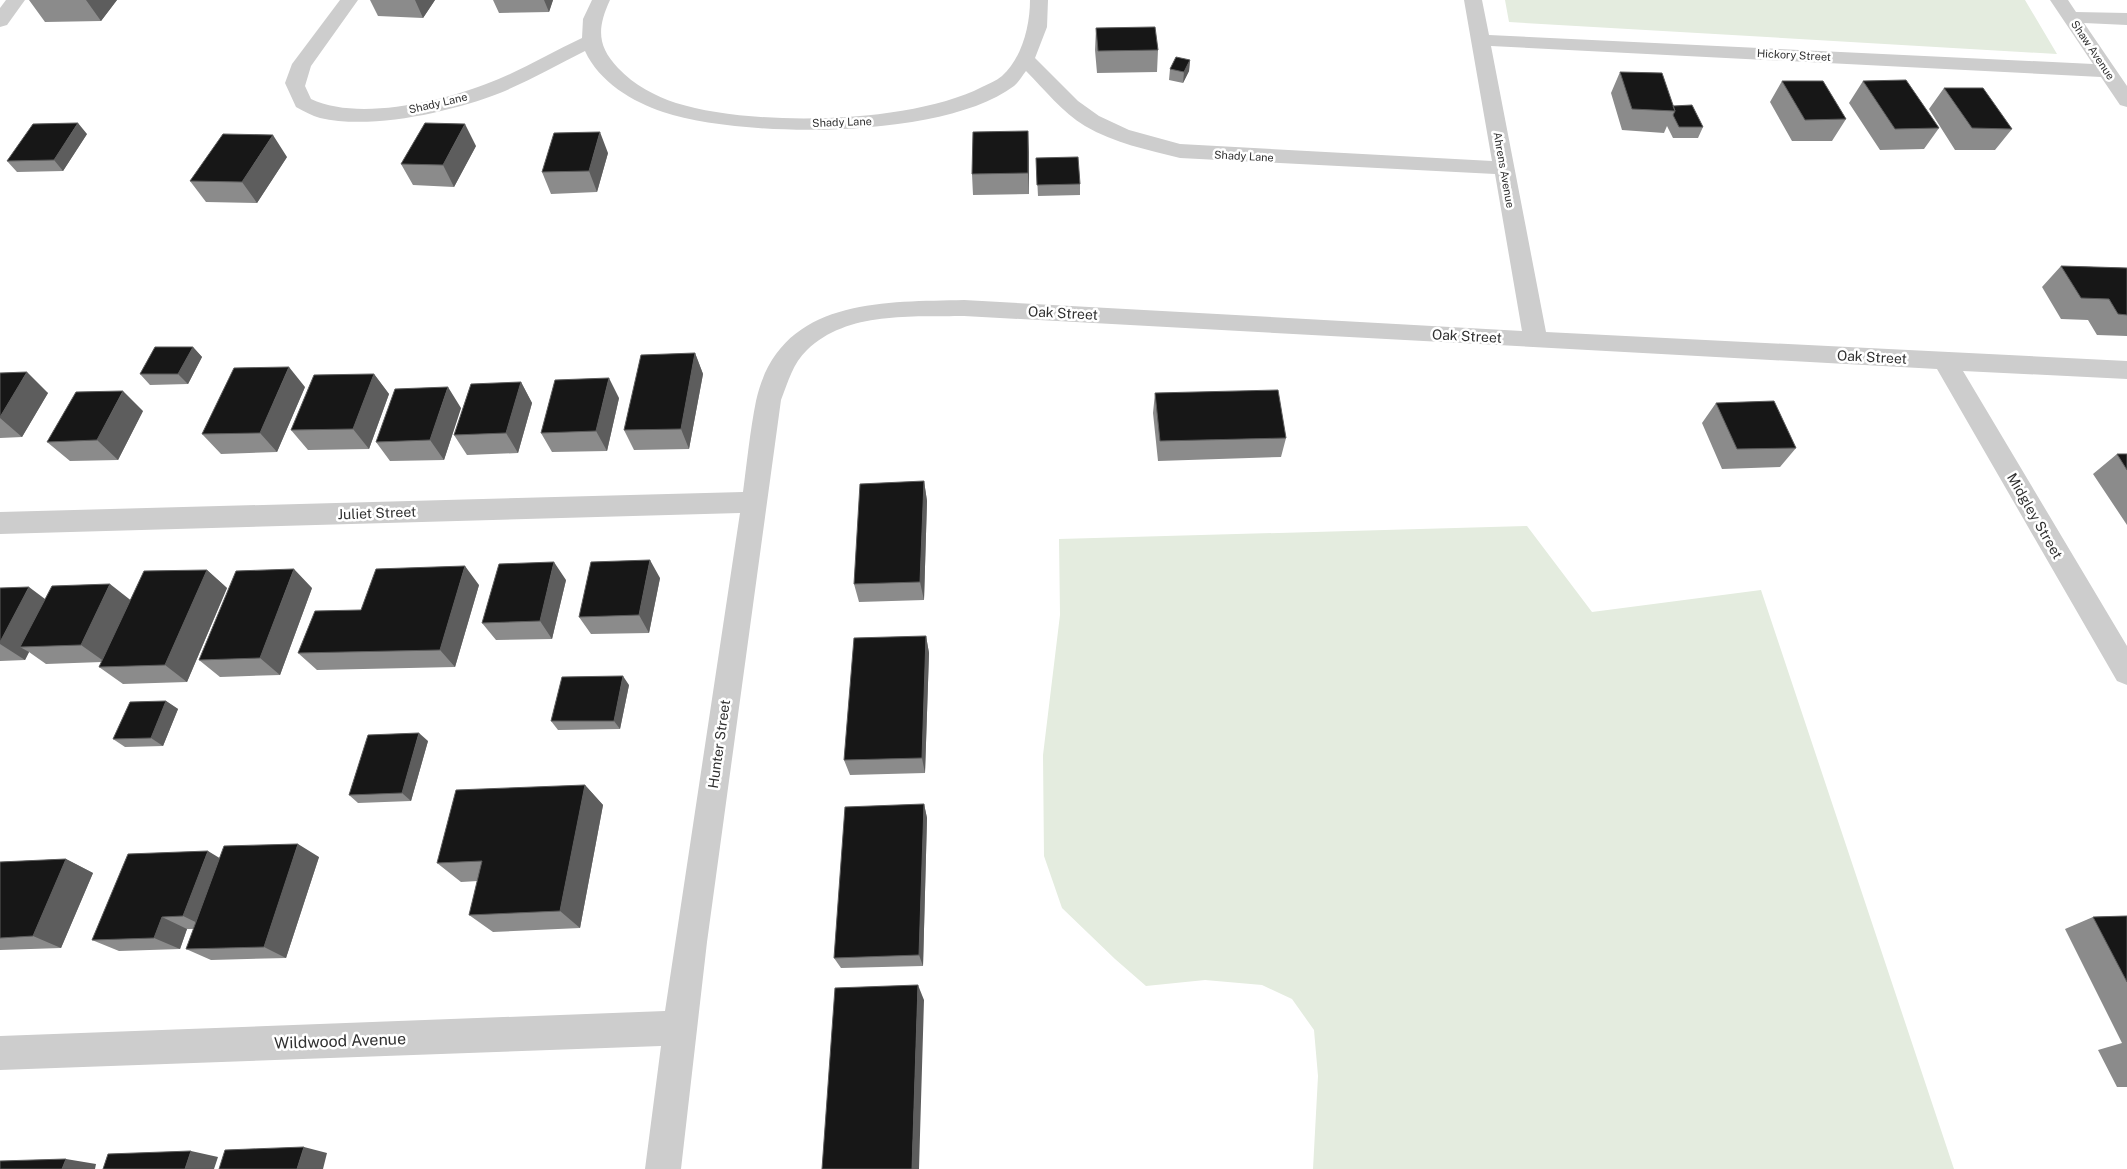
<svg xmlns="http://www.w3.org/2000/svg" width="2127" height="1169" font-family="'Public Sans',sans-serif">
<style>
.green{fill:#e4ecdf}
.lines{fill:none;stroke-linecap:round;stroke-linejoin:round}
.minor{fill:#cdcdcd;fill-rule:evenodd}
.tertiary{fill:#cdcdcd;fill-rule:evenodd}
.wall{fill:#8b8b8b}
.shaded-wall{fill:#5d5d5d}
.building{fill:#171717;stroke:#5d5d5d}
.labels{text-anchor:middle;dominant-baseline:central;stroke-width:5;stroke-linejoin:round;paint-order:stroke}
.far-street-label{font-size:11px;fill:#303030;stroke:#fff}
.street-label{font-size:14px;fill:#303030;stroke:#fff}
.near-street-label{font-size:16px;fill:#303030;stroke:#fff}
</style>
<rect width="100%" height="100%" fill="#fff"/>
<path class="green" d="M 1505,0 L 2025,0 L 2057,54 L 1509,22 Z
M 1527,526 L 1592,612 L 1761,590 L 1954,1169 L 1313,1169 L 1318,1076 L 1314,1030 L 1292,999 L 1262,985 L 1205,980 L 1146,986 L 1115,959 L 1062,908 L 1044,856 L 1043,755 L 1060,615 L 1059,539 Z"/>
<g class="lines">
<path class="minor" d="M 340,0 L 358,0 L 311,66 L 305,86 L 311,99 C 357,121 440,102 486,84 C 519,72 550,53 582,38 L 583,19 L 592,0 L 610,0 C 597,28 597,46 618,68 C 634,85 655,96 676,103 C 753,127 910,124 982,87 C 988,84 996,81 1002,76 C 1022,58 1030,26 1030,0 L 1048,0 L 1047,27 L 1035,58 L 1078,101 L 1099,116 L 1129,130 L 1180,144 L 1492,161 L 1464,0 L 1482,0 L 1489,35 L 2093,64 L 2050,0 L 2068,0 L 2076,12 L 2127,13 L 2127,25 L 2084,23 L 2127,86 L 2127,107 L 2120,105 L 2101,77 L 1491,46 L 1546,332 L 2127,361 L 2127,379 L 1963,371 L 2127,646 L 2127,685 L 2117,681 L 1937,369 L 964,316 C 913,317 847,311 807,350 C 793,363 788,382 781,400 L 707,942 L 681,1169 L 645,1169 L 661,1046 L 0,1070 L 0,1036 L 665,1011 L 740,513 L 0,534 L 0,512 L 743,492 C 747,462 750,431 756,401 C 779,298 880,302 964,300 L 1522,331 L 1495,174 L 1180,158 C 1148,150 1114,143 1085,126 C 1062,112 1045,90 1026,71 C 1022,76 1019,82 1014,86 C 944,139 745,139 663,112 C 633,102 599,82 585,51 C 557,65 529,81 500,93 C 451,112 372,130 320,118 C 312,116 304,111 296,107 L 285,83 L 292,64 Z"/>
<path class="tertiary" d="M 6,0 L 25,0 L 7,25 L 0,27 L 0,8 Z"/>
</g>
<path class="wall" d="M 29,0 L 117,0 L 101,21 L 45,22 Z
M 370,0 L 435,0 L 423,18 L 378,16 Z
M 493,0 L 553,0 L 549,12 L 499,13 Z
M 1096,28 L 1158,50 L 1157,72 L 1097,73 L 1095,50 Z
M 1190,60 L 1189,71 L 1183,83 L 1169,80 L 1170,69 Z
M 1620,72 L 1673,106 L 1703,127 L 1698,138 L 1673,138 L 1667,126 L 1664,133 L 1622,130 L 1611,93 Z
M 1782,81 L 1846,119 L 1832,141 L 1792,141 L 1770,102 Z
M 1863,81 L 1939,128 L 1924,149 L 1880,150 L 1849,103 Z
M 1944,88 L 2012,129 L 1995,150 L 1955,150 L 1929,109 Z
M 87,134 L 63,171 L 17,172 L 7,161 Z
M 476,146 L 454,187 L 413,185 L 401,164 Z
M 1029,152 L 1029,194 L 973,195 L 972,174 Z
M 608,153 L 597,192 L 551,194 L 542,172 Z
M 287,157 L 257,203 L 206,202 L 190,181 Z
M 1036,158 L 1080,184 L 1080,195 L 1038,196 Z
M 2061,266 L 2127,268 L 2127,336 L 2097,335 L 2088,320 L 2061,319 L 2042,287 Z
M 193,347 L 202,357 L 188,384 L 150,385 L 140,374 Z
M 695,353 L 703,374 L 689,449 L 634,450 L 624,430 Z
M 0,373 L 48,393 L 22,437 L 0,438 Z
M 374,374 L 389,394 L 369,449 L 308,450 L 291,430 Z
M 521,382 L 532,403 L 518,453 L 467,455 L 454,435 Z
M 305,387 L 277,452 L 221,454 L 202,434 Z
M 1155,393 L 1286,438 L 1281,457 L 1158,461 L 1153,413 Z
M 619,398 L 607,451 L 552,452 L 541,433 Z
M 1716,403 L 1796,448 L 1780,467 L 1722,469 L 1702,423 Z
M 461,408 L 444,460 L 390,461 L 376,442 Z
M 143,411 L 118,460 L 70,461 L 47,442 Z
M 2117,454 L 2127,454 L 2127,525 L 2093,474 Z
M 924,481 L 927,501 L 924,600 L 859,602 L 854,584 Z
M 207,570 L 227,588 L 187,682 L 123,684 L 99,667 L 102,662 L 46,664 L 29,652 L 25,660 L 0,661 L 0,588 L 45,599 L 131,600 Z
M 660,578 L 649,633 L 591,634 L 579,617 Z
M 566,580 L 552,639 L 496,640 L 482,623 Z
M 479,585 L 455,667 L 317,670 L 298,653 L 361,610 Z
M 312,588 L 280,675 L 220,677 L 199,660 Z
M 926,636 L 929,653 L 925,773 L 850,775 L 844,760 Z
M 629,685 L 620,729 L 558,730 L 551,721 Z
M 166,701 L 178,709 L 163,746 L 125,747 L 113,739 Z
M 428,741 L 411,801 L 358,803 L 349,795 Z
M 585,785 L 603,805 L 580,928 L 493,932 L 469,915 L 478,881 L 461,882 L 437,863 Z
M 924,804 L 927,818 L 923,966 L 841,968 L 834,958 Z
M 319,857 L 286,958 L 211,960 L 186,949 L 194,929 L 187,929 L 180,949 L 119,951 L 92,940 L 220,858 Z
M 66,859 L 93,873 L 61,948 L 0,950 L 0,862 Z
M 2127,916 L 2127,1087 L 2117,1087 L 2098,1050 L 2122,1043 L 2065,929 L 2093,917 Z"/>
<path class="shaded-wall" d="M 86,0 L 117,0 L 101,21 Z
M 415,0 L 435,0 L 423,18 Z
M 544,0 L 553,0 L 549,12 Z
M 1190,60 L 1189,71 L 1183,83 L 1184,72 Z
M 78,123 L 87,134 L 63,171 L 54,160 Z
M 465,124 L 476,146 L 454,187 L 443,165 Z
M 1028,131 L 1029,152 L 1029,194 L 1028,173 Z
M 600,132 L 608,153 L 597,192 L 589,171 Z
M 273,135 L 287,157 L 257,203 L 242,182 Z
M 193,347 L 202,357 L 188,384 L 178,374 Z
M 695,353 L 703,374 L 689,449 L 681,429 Z
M 289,367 L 305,387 L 277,452 L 260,433 Z
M 27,372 L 48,393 L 22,437 L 0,418 L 0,417 Z
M 374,374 L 389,394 L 369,449 L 353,429 Z
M 609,378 L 619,398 L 607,451 L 596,431 Z
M 521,382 L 532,403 L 518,453 L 506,433 Z
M 448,387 L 461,408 L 444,460 L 430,440 Z
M 123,391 L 143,411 L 118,460 L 97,440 Z
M 924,481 L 927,501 L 924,600 L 920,582 Z
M 650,560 L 660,578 L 649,633 L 639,615 Z
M 554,562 L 566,580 L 552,639 L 540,621 Z
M 465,566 L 479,585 L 455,667 L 440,650 Z
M 294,569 L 312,588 L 280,675 L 260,658 Z
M 207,570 L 227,588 L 187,682 L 165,665 Z
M 110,584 L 133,602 L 105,662 L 81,645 Z
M 29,587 L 53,605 L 20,647 L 29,652 L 25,660 L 0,644 L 0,642 Z
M 926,636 L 929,653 L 925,773 L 922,758 Z
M 623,676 L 629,685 L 620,729 L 614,721 Z
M 166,701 L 178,709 L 163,746 L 151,738 Z
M 419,733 L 428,741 L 411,801 L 402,793 Z
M 585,785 L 603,805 L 580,928 L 560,911 Z
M 924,804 L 927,818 L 923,966 L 919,955 Z
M 298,844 L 319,857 L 286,958 L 264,947 Z
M 208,851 L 231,865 L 208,928 L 183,916 Z
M 66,859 L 93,873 L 61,948 L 33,936 Z
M 162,917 L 187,929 L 180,949 L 154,938 Z
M 918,985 L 924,1000 L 919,1169 L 912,1169 Z
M 304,1147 L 327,1153 L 323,1169 L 297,1169 Z
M 191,1151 L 218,1157 L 214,1169 L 185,1169 Z
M 66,1159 L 96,1164 L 95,1169 L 62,1169 Z"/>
<path class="building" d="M 1155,27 L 1158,50 L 1098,51 L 1096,28 Z
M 1176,57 L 1190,60 L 1184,72 L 1170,69 Z
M 1620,72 L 1662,73 L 1675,111 L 1632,109 Z
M 1906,80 L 1939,128 L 1895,129 L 1863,81 Z
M 1782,81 L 1823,81 L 1846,119 L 1805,120 Z
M 1944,88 L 1983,88 L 2012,129 L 1972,128 Z
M 1692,105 L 1703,127 L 1679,127 L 1673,115 L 1675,111 L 1673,106 Z
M 78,123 L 54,160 L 7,161 L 33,124 Z
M 425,123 L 465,124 L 443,165 L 401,164 Z
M 1028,131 L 1028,173 L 972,174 L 973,132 Z
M 600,132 L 589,171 L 542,172 L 554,133 Z
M 223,134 L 273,135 L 242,182 L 190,181 Z
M 1078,157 L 1080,184 L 1037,185 L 1036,158 Z
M 2061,266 L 2127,268 L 2127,315 L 2118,314 L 2109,299 L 2081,298 Z
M 155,347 L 193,347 L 178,374 L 140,374 Z
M 695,353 L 681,429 L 624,430 L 641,355 Z
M 289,367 L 260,433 L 202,434 L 234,368 Z
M 27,372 L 0,417 L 0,373 Z
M 374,374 L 353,429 L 291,430 L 314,375 Z
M 609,378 L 596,431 L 541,433 L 555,380 Z
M 521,382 L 506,433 L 454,435 L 471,384 Z
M 448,387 L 430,440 L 376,442 L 395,389 Z
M 1278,390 L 1286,438 L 1160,441 L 1155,393 Z
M 123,391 L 97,440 L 47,442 L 76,392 Z
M 1774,401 L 1796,448 L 1737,449 L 1716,403 Z
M 2117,454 L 2127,454 L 2127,470 Z
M 924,481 L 920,582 L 854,584 L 860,484 Z
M 650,560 L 639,615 L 579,617 L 591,562 Z
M 554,562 L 540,621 L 482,623 L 499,564 Z
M 465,566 L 440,650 L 298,653 L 315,611 L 361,610 L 376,569 Z
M 294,569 L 260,658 L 199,660 L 236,571 Z
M 207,570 L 165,665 L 99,667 L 144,571 Z
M 110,584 L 81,645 L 20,647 L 52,586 Z
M 29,587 L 0,642 L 0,588 Z
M 926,636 L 922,758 L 844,760 L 854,638 Z
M 623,676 L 614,721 L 551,721 L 562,677 Z
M 166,701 L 151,738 L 113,739 L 130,702 Z
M 419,733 L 402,793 L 349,795 L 368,735 Z
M 585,785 L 560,911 L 469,915 L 482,861 L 437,863 L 456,790 Z
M 924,804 L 919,955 L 834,958 L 845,807 Z
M 298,844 L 264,947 L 186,949 L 224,846 Z
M 208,851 L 183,916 L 162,917 L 154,938 L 92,940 L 128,854 Z
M 66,859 L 33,936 L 0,938 L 0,862 Z
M 2127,916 L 2127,982 L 2093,917 Z
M 918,985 L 912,1169 L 822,1169 L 835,988 Z
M 304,1147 L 297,1169 L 219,1169 L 225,1150 Z
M 191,1151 L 185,1169 L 103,1169 L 108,1154 Z
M 66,1159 L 62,1169 L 0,1169 L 0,1161 Z"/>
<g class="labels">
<g class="far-street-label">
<text transform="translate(2093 50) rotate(56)">Shaw Avenue</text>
<text transform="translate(1794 55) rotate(3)">Hickory Street</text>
<text transform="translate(438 103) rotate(-13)">Shady Lane</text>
<text transform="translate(842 122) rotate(-2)">Shady Lane</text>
<text transform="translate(1244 156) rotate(3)">Shady Lane</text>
<text transform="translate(1504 170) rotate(80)">Ahrens Avenue</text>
</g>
<g class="street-label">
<text transform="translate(1063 313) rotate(3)">Oak Street</text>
<text transform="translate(1467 336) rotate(3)">Oak Street</text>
<text transform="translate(1872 357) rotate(3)">Oak Street</text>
<text transform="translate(377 513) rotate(-2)">Juliet Street</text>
<text transform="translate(2035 516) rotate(60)">Midgley Street</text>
<text transform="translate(719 744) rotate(-82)">Hunter Street</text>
</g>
<g class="near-street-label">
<text transform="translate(340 1041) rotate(-2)">Wildwood Avenue</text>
</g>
</g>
</svg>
